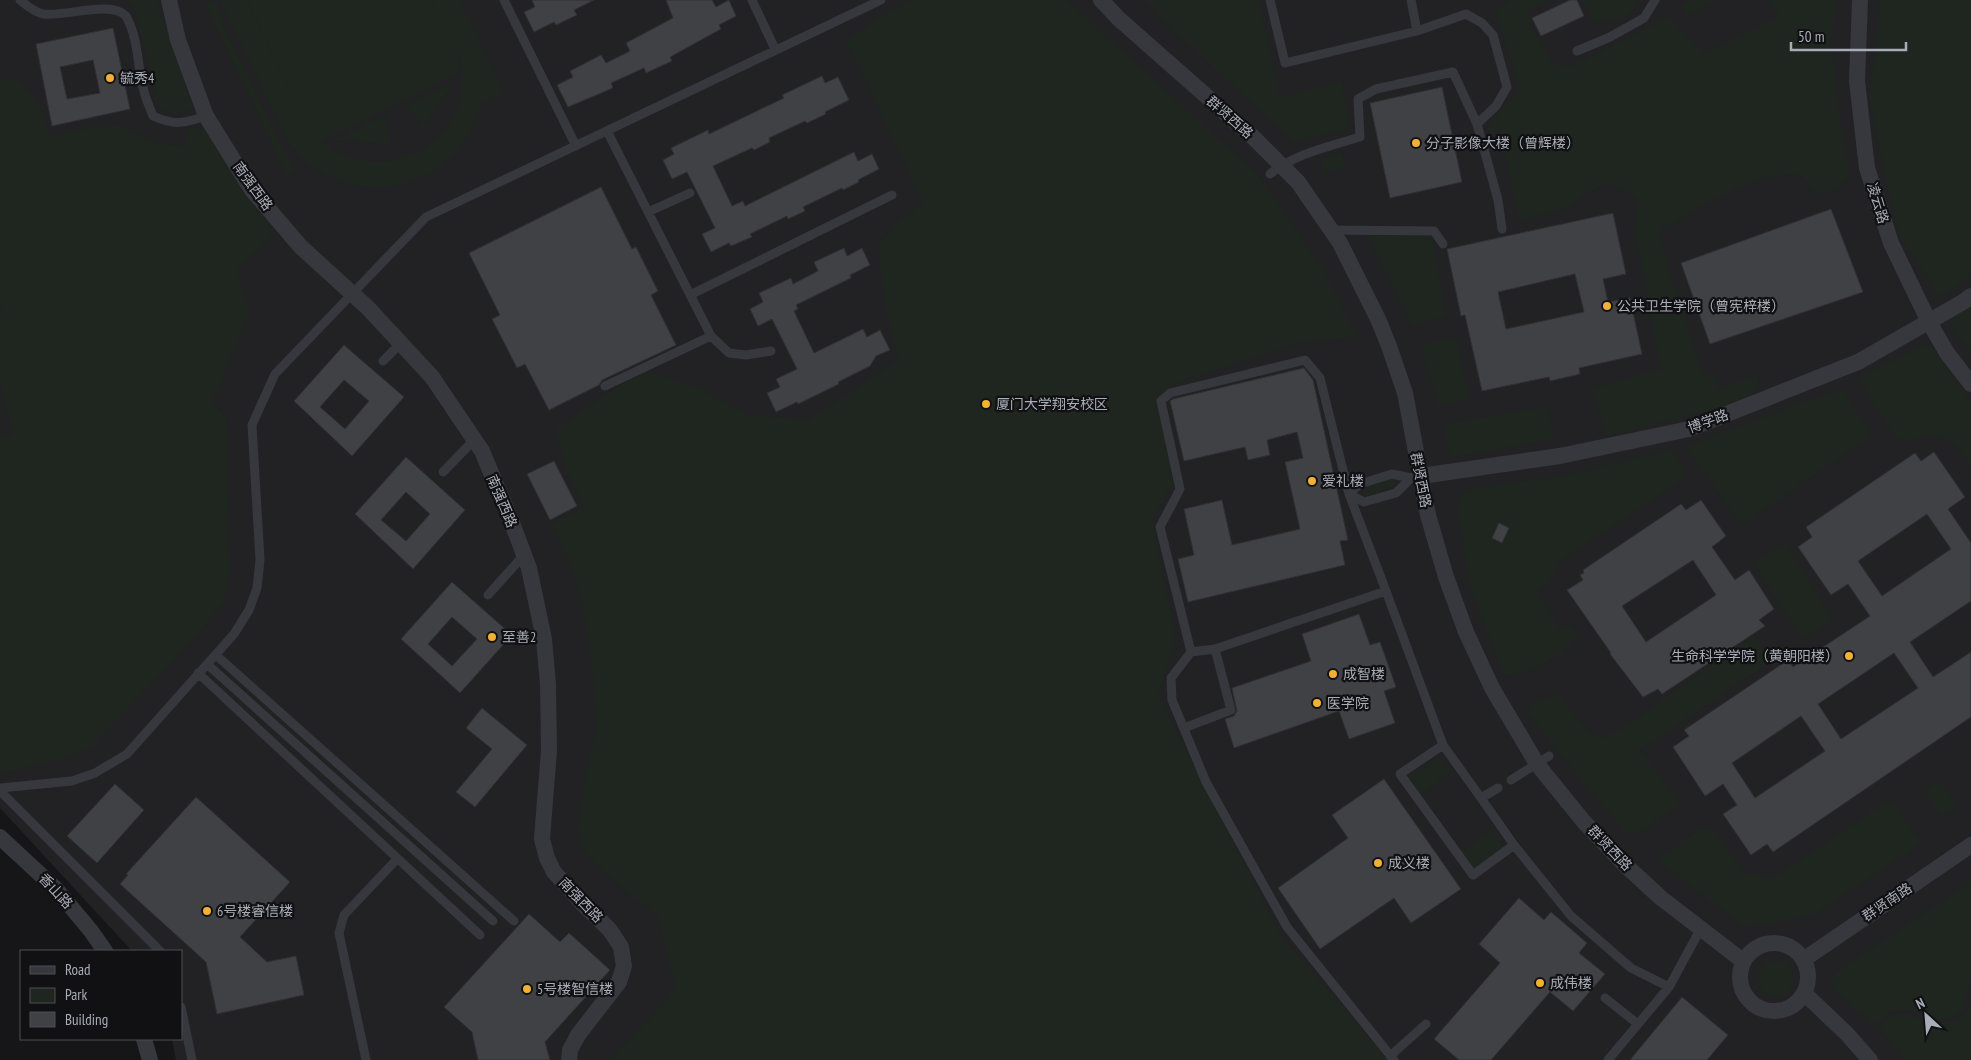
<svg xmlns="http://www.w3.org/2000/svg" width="1971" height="1060" font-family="'PT Sans Narrow','Noto Sans SC',sans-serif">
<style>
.built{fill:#222225}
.green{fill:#1e261f;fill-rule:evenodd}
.building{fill:#404145;stroke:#303034;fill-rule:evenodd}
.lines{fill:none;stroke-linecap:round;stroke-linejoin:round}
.service{stroke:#37383d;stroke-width:9}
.minor{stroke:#37383d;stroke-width:16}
.poi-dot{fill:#f2b134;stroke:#111113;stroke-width:2}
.labels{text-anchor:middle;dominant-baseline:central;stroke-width:4.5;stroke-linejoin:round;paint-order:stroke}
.poi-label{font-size:14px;fill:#a8adb8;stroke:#111113;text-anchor:start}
.street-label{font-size:14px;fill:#a8adb8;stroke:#111113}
</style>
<rect width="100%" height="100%" fill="#161618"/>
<path class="built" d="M 0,0 L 1971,0 L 1971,1060 L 176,1060 L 172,1039 L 181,1039 L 181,951 L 132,951 L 0,808 Z"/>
<path class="green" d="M 126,0 L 157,0 L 193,108 L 174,114 L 161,110 L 156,98 L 134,7 Z
M 215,0 L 223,18 L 221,20 L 285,152 L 287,151 L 296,171 L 287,175 L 205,4 Z
M 220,0 L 246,0 L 304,120 L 247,0 L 432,0 L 440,15 L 433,0 L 460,0 L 504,93 L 481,104 C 457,195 344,217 288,142 ZM 457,53 C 462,63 463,78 461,90 C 453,157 370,184 321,141 L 460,72 Z
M 912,0 L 1067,0 L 1257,174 L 1323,269 L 1357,337 L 1298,343 L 1180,381 L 1165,392 L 1178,476 L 1152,519 L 1176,640 L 1158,696 L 1282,937 L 1389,1060 L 611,1060 L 675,990 L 659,918 L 599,868 L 585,853 L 578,832 L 585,775 L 597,727 L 593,678 L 583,607 L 573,571 L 551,524 L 584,507 L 567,472 L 555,430 L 643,370 L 700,389 L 749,415 L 809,420 L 899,359 C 888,321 880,284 879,245 L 898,220 L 923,204 L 852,52 L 844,41 L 893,9 Z
M 1145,0 L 1259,0 L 1280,97 L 1342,82 L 1350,130 L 1293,141 L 1172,29 Z
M 1511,0 L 1550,0 L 1528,11 L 1531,24 L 1551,61 L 1567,68 L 1668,17 L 1704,53 L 1780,17 L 1769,0 L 1837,0 L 1831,34 L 1836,92 L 1850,175 L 1838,188 L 1819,196 L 1798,173 L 1758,179 L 1698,208 L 1659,232 L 1672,280 L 1704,375 L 1715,373 L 1718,389 L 1757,375 L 1759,384 L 1748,400 L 1607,437 L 1590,389 L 1661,369 L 1635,230 L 1638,200 L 1607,182 L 1563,210 L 1519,220 L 1500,131 L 1488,130 L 1490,122 L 1518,91 L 1511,58 L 1495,10 Z
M 1580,0 L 1634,0 L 1637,5 L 1624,19 L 1595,22 Z
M 1691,0 L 1718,0 L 1686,16 L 1681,5 Z
M 1879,0 L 1971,0 L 1971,275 L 1940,297 L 1898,235 L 1869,100 L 1878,27 Z
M 16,77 L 38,103 L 50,137 L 83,129 L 118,125 L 158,143 L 185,147 L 187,128 L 207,129 L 275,234 L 237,269 L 250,313 L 213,401 L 226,419 L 230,573 L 224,603 L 194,639 L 93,746 L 62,759 L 0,774 L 0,438 L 13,435 L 0,385 L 0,313 L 3,311 L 0,300 L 0,80 Z
M 450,82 L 453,82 L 453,86 L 450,87 L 424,127 L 406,105 L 448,85 Z
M 384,116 L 388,128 L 390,145 L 343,139 L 341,141 L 337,140 L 338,136 L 342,137 Z
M 1341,153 L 1345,167 L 1324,173 L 1321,159 Z
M 1409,231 L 1432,236 L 1446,316 L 1412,326 L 1365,232 Z
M 1971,303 L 1971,351 L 1956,335 L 1950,321 Z
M 1442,339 L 1457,340 L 1469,399 L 1438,406 L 1421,346 Z
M 1925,344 L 1929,345 L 1934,349 L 1971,401 L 1971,466 C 1953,436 1939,429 1905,441 L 1894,436 L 1858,378 Z
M 1841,389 L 1869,428 L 1866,440 L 1741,525 L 1685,446 Z
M 1548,406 L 1554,439 L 1450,458 L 1444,424 Z
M 1672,449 L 1686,470 L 1684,478 L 1558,563 L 1550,582 L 1536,591 L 1560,629 L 1572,625 L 1576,631 L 1577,637 C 1566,652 1542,666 1524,672 C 1518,674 1511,674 1504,675 L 1469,585 L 1457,503 L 1461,494 L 1472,489 L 1574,474 Z
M 1394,478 L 1396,486 L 1364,497 L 1362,489 Z
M 1786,543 L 1833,620 L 1802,639 L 1754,563 Z
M 1755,635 L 1770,662 L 1640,750 L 1682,804 L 1642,831 L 1633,835 L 1625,833 L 1525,710 C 1537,701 1546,695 1561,697 L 1589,733 L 1601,738 L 1621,729 Z
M 1439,756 L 1451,773 L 1420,795 L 1408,777 Z
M 1940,780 L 1958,806 L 1941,817 L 1924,791 Z
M 1885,802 L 1894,803 L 1922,843 L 1813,915 L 1745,927 L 1656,859 L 1705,826 L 1712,828 L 1744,872 L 1773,878 Z
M 1492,830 L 1504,848 L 1472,870 L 1460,852 Z
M 1971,882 L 1971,983 C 1962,992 1970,1005 1958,1013 C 1929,1035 1909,988 1876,1023 L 1851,1007 L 1844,998 L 1835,991 L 1830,983 L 1838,970 Z
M1758 979a18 18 0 1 1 36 0a18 18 0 1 1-36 0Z
M 1971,992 L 1971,1060 L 1906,1060 L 1878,1027 C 1883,1023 1888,1017 1894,1015 C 1914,1010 1933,1035 1959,1018 C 1963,1015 1968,1012 1970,1007 C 1971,1003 1970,997 1971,992 Z"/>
<path class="building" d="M 532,0 L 594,0 L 574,10 L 577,15 L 556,25 L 554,22 L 534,32 L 524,12 L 535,7 Z
M 666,0 L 712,0 L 716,7 L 729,0 L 736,16 L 719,25 L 721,29 L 670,57 L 672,61 L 646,73 L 644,68 L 611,83 L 613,88 L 568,107 L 557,85 L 573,77 L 570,71 L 601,55 L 606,63 L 630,51 L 626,43 L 673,18 Z
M 1570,0 L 1577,0 L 1584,16 L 1541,36 L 1532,18 Z
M 113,28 L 130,109 L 52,126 L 36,44 ZM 93,60 L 100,93 L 67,99 L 60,67 Z
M 822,76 L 825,83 L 838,77 L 849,100 L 825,112 L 826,114 L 807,123 L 805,121 L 769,138 L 770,142 L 754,150 L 752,148 L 713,166 L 732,206 L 743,201 L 745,206 L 854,152 L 858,161 L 872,154 L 879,169 L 858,180 L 859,182 L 843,190 L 842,188 L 803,207 L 805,211 L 788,219 L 787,216 L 750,234 L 752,237 L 731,246 L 729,243 L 711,252 L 702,234 L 715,228 L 687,172 L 672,179 L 663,160 L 674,154 L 671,148 L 708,130 L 709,134 L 784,98 L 782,95 Z
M 1442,87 L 1462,182 L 1390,198 L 1370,103 Z
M 601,187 L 632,249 L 636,247 L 658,291 L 651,295 L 676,345 L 602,380 L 599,385 L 549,410 L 525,364 L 517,368 L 492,319 L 500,315 L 469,253 Z
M 1831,209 L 1863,292 L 1710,344 L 1681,263 Z
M 1613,213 L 1626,274 L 1603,279 L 1608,302 L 1630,298 L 1642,354 L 1579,368 L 1580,374 L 1550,381 L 1549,377 L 1482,391 L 1465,315 L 1461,316 L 1447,249 ZM 1575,274 L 1584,312 L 1506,329 L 1498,292 Z
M 844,248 L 847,256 L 862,248 L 870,265 L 850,275 L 851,278 L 796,305 L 798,309 L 794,311 L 814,353 L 863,329 L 867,337 L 880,330 L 890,350 L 876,356 L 870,366 L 838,382 L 839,384 L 798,404 L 797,402 L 776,412 L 767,393 L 780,387 L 776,379 L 797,369 L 772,319 L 758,326 L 750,309 L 763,302 L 759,293 L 791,278 L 793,284 L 818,271 L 814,262 Z
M 344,345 L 404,397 L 352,456 L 294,401 ZM 344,380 L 369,401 L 345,429 L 320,407 Z
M 1304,368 L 1313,380 L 1348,540 L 1340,541 L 1345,565 L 1188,602 L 1178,559 L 1194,555 L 1184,509 L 1222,500 L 1232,545 L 1300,529 L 1285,462 L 1303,458 L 1297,432 L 1267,440 L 1270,455 L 1248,460 L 1245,447 L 1184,461 L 1170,401 L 1173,399 Z
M 1934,452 L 1965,497 L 1948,509 L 1971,543 L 1971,601 L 1910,642 L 1933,677 L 1971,652 L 1971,717 L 1773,852 L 1767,844 L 1751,855 L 1723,814 L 1737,805 L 1723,784 L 1705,796 L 1673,747 L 1689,736 L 1684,730 L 1788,660 L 1793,667 L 1870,616 L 1848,584 L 1831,595 L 1798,547 L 1812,537 L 1806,527 L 1915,453 L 1921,461 ZM 1927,514 L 1951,549 L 1882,596 L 1858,561 ZM 1894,653 L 1918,688 L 1841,739 L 1818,704 ZM 1801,716 L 1825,751 L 1755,798 L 1732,763 Z
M 406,457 L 465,510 L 413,569 L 355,514 ZM 406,492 L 430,514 L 406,541 L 381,520 Z
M 554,461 L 577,506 L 550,520 L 527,474 Z
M 1701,500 L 1726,536 L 1712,547 L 1735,580 L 1749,570 L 1774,609 L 1759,620 L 1765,626 L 1662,694 L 1658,689 L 1643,697 L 1610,654 L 1611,653 L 1567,590 L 1583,580 L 1580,575 L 1584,573 L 1583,570 L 1681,504 L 1686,510 ZM 1693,560 L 1716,595 L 1646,642 L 1622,606 Z
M 1499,523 L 1509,528 L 1502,543 L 1492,538 Z
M 452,582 L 512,635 L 460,693 L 401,639 ZM 452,617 L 477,639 L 452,666 L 428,644 Z
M 1359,614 L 1370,645 L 1380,642 L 1396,687 L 1384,691 L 1395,723 L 1349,739 L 1339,711 L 1234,748 L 1225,719 L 1234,716 L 1237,711 L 1232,688 L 1311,661 L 1302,634 Z
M 482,708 L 527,745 L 475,807 L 456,792 L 492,749 L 466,728 Z
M 1384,779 L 1461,889 L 1411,923 L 1394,898 L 1320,949 L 1278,888 L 1348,838 L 1332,815 Z
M 115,784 L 144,810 L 97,863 L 67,836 Z
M 196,797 L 290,882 L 240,937 L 267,962 L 296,956 L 304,995 L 217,1014 L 206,962 L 120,884 L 128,875 L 126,874 Z
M 1519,898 L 1544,920 L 1551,912 L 1587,943 L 1579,953 L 1605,974 L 1573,1011 L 1550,992 L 1491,1060 L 1459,1060 L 1434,1039 L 1500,963 L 1479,944 Z
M 529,914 L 560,942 L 569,933 L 610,970 L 545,1042 L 550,1060 L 478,1060 L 472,1032 L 444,1007 Z
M 1682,997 L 1728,1035 L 1707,1060 L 1630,1060 Z"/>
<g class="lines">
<path class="service" d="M 20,0 C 26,5 34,12 43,14 C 65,17 111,0 126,16 C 139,39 137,67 144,91 C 146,100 150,108 153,116 C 175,126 185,123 206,116
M 504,0 L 576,146
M 752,0 L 775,49
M 1270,0 L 1285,63 L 1417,31 L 1466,14 L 1482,23 L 1493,35 L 1507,87 L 1496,106 L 1477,124 L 1498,200 L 1502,229
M 1411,0 L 1417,31
M 1577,51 L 1610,37 L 1644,18 L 1655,0
M 607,131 L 711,336 L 729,353 L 746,355 L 771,351
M 1270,174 C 1296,153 1328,147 1360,137 L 1358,99 L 1376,89 L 1453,72 L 1477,124
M 648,212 L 690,193
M 1331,230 L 1434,231 L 1443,244
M 690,295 L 892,195
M 383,361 L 401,343
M 605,386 L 711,336
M 443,472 L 474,440
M 1411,478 L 1392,474 L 1360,484 L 1349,494 L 1364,502 L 1396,493 L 1411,478 L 1421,476
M 1386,591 L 1349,494 L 1320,378 L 1305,360 L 1170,393 L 1161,401 L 1180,489 L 1160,527 L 1191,652 L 1215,649 L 1386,591 L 1443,745
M 488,595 L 524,555
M 1191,652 L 1171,678 L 1172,700 L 1206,782 L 1287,927 L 1394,1060
M 216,655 L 514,921
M 207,664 L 493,921
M 198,673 L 480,935
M 1184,728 L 1231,710 L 1215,649
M 1511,780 L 1549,756
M 0,788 L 72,781 L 95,773 L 127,754 L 234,634 L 249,610 L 257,588 L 260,560 L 252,425 L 275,374 L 426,217 L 881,0
M 1498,788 L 1481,798 L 1514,845 L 1571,916 L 1631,968 L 1669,987
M 0,791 L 160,951
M 1481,798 L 1443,745 L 1400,774 L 1473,875 L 1514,845
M 1605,998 L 1638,1024
M 181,1007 L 192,1060
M 1390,1056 L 1426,1024
M 366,1060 L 339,933 L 344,915 L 397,859
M 1608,1060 L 1669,987 L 1701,928"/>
<path class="minor" d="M 169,0 L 178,40 L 206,116 L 252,190 L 301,247 L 368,308 L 432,377 L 482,451 L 512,523 L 529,568 L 544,639 L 548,685 L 549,750 L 542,839 L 547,858 L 554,872 L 583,904 L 610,930 L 621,947 L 624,966 L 619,982 L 578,1035 L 570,1050 L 569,1060
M 1101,0 L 1119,19 L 1254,138 L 1298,182 L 1340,243 L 1378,319 L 1389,346 L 1405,393 L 1428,515 L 1446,577 L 1466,632 L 1492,688 L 1537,764 L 1584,822 L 1623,863 L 1661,898 L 1743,961
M 1860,0 L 1857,81 L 1867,168 L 1891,243 L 1929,322 L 1947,353 L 1971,384
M 1421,476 L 1560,456 L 1689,429 L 1858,362 L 1963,302 L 1971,296
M 0,837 L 56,889 L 91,931 L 105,951
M1740 977a34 34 0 1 1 68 0a34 34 0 1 1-68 0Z
M 1803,960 L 1971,845
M 1804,993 L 1847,1034 L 1870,1060
M 144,1039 L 150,1060"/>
</g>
<g class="poi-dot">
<circle cx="110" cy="78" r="5"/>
<circle cx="1416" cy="143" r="5"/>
<circle cx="1607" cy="306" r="5"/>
<circle cx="986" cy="404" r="5"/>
<circle cx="1312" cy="481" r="5"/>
<circle cx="492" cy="637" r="5"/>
<circle cx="1849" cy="656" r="5"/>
<circle cx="1333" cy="674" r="5"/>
<circle cx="1317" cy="703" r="5"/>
<circle cx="1378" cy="863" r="5"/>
<circle cx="207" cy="911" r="5"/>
<circle cx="1540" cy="983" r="5"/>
<circle cx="527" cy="989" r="5"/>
</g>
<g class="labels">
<g class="poi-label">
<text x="120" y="78">毓秀4</text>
<text x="1426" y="143">分子影像大楼（曾辉楼）</text>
<text x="1617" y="306">公共卫生学院（曾宪梓楼）</text>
<text x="996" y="404">厦门大学翔安校区</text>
<text x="1322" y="481">爱礼楼</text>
<text x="502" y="637">至善2</text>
<text x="1839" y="656" text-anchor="end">生命科学学院（黄朝阳楼）</text>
<text x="1343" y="674">成智楼</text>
<text x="1327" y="703">医学院</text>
<text x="1388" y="863">成义楼</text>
<text x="217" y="911">6号楼睿信楼</text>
<text x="1550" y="983">成伟楼</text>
<text x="537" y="989">5号楼智信楼</text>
</g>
<g class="street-label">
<text transform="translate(1230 117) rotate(41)">群贤西路</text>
<text transform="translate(253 186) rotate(54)">南强西路</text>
<text transform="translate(1878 203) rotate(73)">凌云路</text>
<text transform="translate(1708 421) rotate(-20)">博学路</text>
<text transform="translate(1421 480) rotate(79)">群贤西路</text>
<text transform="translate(502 501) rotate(67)">南强西路</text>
<text transform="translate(1610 848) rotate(46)">群贤西路</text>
<text transform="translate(56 891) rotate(47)">香山路</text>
<text transform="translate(581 900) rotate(46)">南强西路</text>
<text transform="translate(1887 902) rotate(-34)">群贤南路</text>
</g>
</g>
<rect x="20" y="950" width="162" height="90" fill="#111113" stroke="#4d4f55"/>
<rect x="30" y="966" width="25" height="8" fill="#37383d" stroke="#4d4f55"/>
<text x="65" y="975" font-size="15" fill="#a8adb8">Road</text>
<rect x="30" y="988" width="25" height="15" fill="#1e261f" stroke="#4d4f55"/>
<text x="65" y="1000" font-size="15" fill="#a8adb8">Park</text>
<rect x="30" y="1012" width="25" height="15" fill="#404145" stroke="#4d4f55"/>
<text x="65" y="1025" font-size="15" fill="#a8adb8">Building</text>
<g transform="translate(1926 1015) rotate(334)" stroke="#111113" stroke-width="4" paint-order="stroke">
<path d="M0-4L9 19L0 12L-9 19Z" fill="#a8adb8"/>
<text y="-8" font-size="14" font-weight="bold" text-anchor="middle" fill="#a8adb8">N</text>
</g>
<path d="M1791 42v8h115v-8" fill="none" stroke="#a8adb8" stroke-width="2.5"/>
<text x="1798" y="42" font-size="15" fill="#a8adb8" stroke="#111113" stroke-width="4" paint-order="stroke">50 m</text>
</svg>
